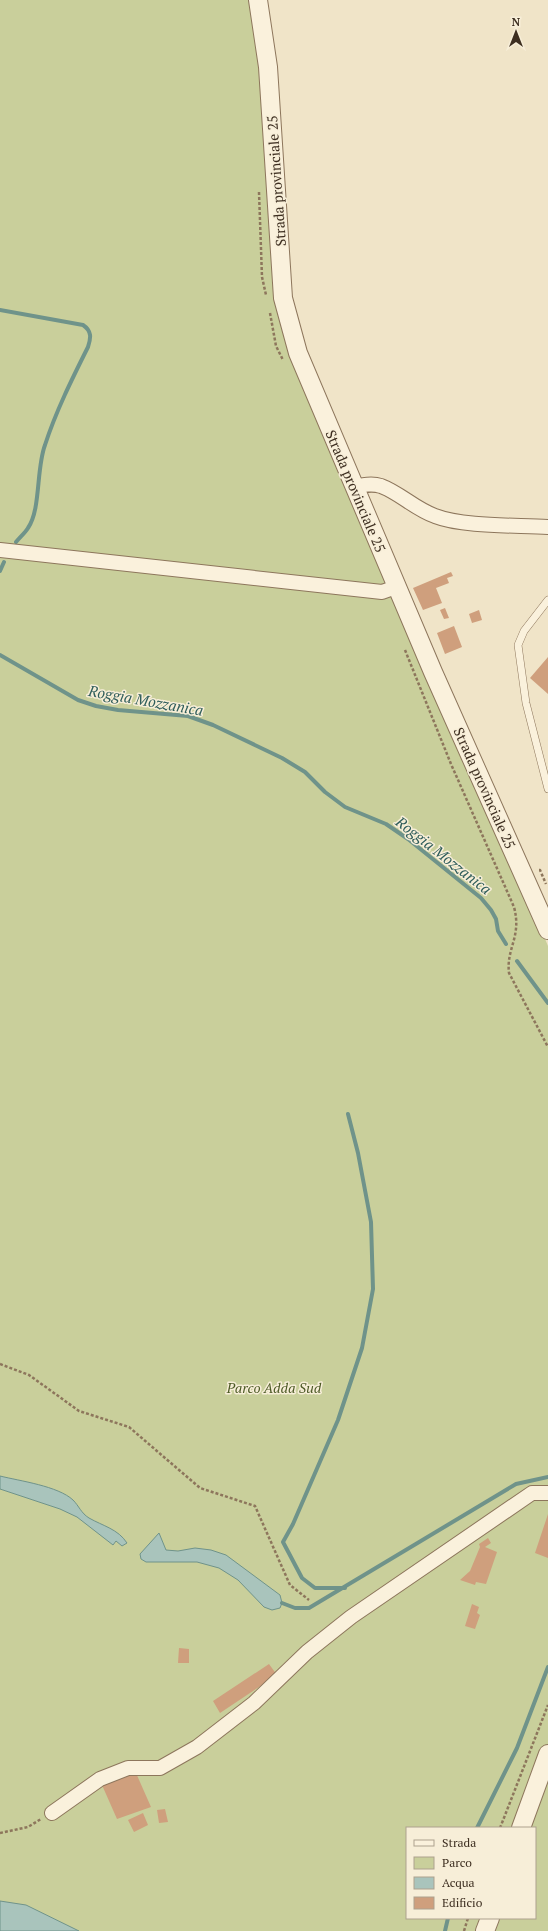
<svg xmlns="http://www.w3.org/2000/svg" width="548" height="1931" font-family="'PT Serif',serif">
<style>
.green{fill:#c9cf9b;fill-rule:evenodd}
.water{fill:#a9c4bc;stroke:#6f938a}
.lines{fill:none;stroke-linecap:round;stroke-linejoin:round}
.stream{stroke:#6f938a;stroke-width:4}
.building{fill:#cf9f7d}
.service-casing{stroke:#8d765c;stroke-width:8}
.minor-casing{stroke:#8d765c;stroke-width:16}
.tertiary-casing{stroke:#8d765c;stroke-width:20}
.path{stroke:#8d765c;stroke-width:2.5;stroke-dasharray:3 2;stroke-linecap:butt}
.service{stroke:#faf1dc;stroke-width:7}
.minor{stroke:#faf1dc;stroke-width:14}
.tertiary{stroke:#faf1dc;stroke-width:18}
.labels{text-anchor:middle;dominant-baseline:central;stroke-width:3;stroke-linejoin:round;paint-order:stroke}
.street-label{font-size:14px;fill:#3d2e20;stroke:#f7eed8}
.park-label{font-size:14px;font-style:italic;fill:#4d5a26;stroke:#f7eed8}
.water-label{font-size:15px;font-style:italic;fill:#2f5d5a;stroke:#f7eed8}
</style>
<rect width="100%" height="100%" fill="#f0e4c8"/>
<path class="green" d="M 0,0 L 251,0 L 263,66 L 277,296 L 548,946 L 548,1931 L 0,1931 ZM 407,1828 L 535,1828 L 535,1918 L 407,1918 Z"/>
<path class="water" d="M 0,1476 C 20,1481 58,1486 73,1500 C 79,1506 81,1513 89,1518 C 103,1526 118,1529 127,1543 L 122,1546 L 116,1541 L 113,1545 L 77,1517 L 60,1509 L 0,1489 Z
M 159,1533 L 166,1550 L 178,1551 L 195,1548 L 211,1550 L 226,1555 L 280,1595 L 282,1603 L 280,1608 L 272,1610 L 264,1607 L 238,1580 L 219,1568 L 197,1562 L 146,1562 L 141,1559 L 140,1554 Z
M 0,1901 L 26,1905 L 79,1931 L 0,1931 Z"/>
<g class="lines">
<path class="stream" d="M 0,310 L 83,325 C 92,331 91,338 88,347 C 72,379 56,411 45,445 C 36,469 41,509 28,528 C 25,533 20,537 16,542
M 0,571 L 4,562
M 0,655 L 78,700 L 96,706 L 118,710 L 188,716 L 213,725 L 282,758 L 305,772 L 325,792 L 345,807 L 386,824 L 408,839 L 481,898 L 491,910 L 496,919 L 498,931 L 506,944
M 517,961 L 548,1003
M 345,1588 L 315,1588 L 302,1578 L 283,1542 L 293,1524 L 338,1420 L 362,1348 L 373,1289 L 371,1222 L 358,1153 L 348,1114
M 282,1603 L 295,1608 L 309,1608 L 516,1484 L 548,1477
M 477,1828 L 517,1748 L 548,1667
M 445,1931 L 448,1918"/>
</g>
<path class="building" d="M 451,572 L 453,576 L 447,578 L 449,583 L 436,588 L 442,603 L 423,610 L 413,588 Z
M 445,608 L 449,618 L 444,619 L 440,610 Z
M 479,610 L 482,620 L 472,623 L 469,614 Z
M 454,626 L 462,647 L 445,654 L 437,633 Z
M 548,657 L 548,694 L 530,678 Z
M 548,1514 L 548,1558 L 535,1553 Z
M 488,1538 L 491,1543 L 485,1547 L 497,1552 L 486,1584 L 476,1582 L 475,1585 L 460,1580 L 470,1571 L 480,1547 L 479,1544 Z
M 472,1604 L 479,1607 L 477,1613 L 480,1615 L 475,1629 L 465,1626 Z
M 179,1648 L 189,1649 L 189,1663 L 178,1663 Z
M 269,1664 L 277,1675 L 220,1713 L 213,1701 Z
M 136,1773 L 151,1807 L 117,1819 L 102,1785 Z
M 165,1809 L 168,1822 L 159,1823 L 157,1810 Z
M 143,1813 L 148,1825 L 134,1832 L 128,1820 Z"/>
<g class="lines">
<defs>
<path id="service" d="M 548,600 L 524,631 L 518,645 L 526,703 L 548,789"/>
<path id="minor" d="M 354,487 C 363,485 372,483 381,486 C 400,493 415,509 435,516 C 463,527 517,525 548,527
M 0,550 L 382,592 L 396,587
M 52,1813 L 100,1779 L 128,1768 L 160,1768 L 197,1747 L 254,1703 L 307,1652 L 351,1617 L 532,1493 L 548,1493"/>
<path id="tertiary" d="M 258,0 L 268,67 L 283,298 L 298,353 L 433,672 L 548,930
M 521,1828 L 548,1754
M 485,1931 L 490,1918"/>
</defs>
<use href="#service" class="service-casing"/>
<use href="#minor" class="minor-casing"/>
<use href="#tertiary" class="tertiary-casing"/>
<path class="path" d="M 259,192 L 262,277 L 266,295
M 270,313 L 276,346 L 283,360
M 405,650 L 451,764 L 514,907 C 522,937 506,948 509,973 L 548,1047
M 539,870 L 540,870 L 546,884
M 0,1364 L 29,1375 L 79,1411 L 129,1427 L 200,1488 L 255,1506 L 290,1585 L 309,1600
M 500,1828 L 548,1705
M 0,1833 L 28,1827 L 41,1819
M 464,1931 L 468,1918"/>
<use href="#service" class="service"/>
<use href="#minor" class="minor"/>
<use href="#tertiary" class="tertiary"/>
</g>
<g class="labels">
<g class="street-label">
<text transform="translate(276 181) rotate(-94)">Strada provinciale 25</text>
<text transform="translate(356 491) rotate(67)">Strada provinciale 25</text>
<text transform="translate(485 788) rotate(66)">Strada provinciale 25</text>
</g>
<g class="park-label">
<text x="274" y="1387">Parco Adda Sud</text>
</g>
<g class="water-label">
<text transform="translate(146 700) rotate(10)">Roggia Mozzanica</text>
<text transform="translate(444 855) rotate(38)">Roggia Mozzanica</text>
</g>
</g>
<rect x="406" y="1827" width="130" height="92" fill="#f7eed8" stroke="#ada18e"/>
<rect x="414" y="1840" width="20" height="6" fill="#faf1dc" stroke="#ada18e"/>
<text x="442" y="1847" font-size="12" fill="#3d2e20">Strada</text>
<rect x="414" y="1857" width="20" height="12" fill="#c9cf9b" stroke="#ada18e"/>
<text x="442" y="1867" font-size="12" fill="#3d2e20">Parco</text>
<rect x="414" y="1877" width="20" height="12" fill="#a9c4bc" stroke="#ada18e"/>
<text x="442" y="1887" font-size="12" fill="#3d2e20">Acqua</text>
<rect x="414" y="1897" width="20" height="12" fill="#cf9f7d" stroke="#ada18e"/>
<text x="442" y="1907" font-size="12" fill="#3d2e20">Edificio</text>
<g transform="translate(516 32)" stroke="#f7eed8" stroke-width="3" paint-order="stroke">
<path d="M0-3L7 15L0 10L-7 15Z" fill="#3d2e20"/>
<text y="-6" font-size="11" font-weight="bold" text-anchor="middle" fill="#3d2e20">N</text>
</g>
</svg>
